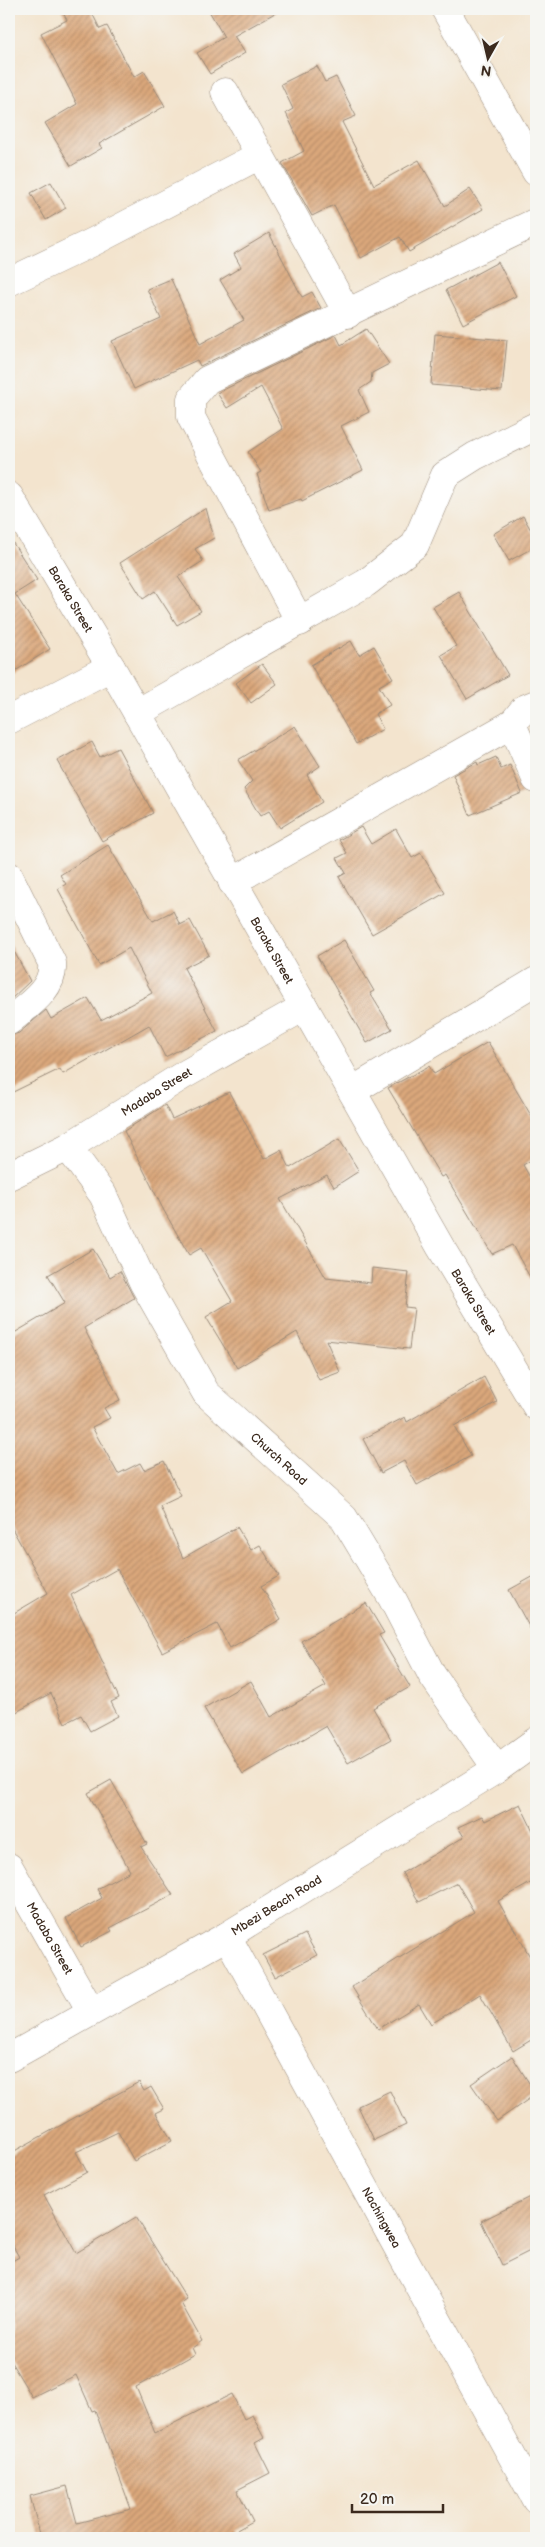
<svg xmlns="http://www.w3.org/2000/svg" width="545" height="2547" font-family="'Balsamiq Sans',sans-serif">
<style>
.building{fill:url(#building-hatch)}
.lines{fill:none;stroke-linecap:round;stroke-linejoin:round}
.street-casing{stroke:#978776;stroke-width:29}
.street{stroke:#fff;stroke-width:28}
.labels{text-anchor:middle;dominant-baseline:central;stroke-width:4.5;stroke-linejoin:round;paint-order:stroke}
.street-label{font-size:12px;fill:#3b2a1e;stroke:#f6f6f2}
</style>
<defs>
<pattern id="building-hatch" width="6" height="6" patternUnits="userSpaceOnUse" patternTransform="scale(1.25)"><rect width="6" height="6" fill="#dba87c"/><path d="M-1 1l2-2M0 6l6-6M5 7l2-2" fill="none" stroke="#b38965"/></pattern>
</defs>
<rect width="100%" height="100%" fill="#f6f6f2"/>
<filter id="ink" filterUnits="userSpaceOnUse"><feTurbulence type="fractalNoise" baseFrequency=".02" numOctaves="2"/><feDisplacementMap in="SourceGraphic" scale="10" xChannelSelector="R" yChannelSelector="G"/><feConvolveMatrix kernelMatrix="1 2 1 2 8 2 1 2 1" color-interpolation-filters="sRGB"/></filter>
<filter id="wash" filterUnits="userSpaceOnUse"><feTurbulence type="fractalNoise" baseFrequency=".0096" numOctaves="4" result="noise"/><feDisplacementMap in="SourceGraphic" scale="20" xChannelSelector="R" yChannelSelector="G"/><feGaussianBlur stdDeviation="1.12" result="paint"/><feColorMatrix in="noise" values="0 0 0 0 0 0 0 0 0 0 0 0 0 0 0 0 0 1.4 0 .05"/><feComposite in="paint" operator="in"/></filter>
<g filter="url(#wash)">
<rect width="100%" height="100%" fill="#f3e4ce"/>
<g id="blocks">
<path class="building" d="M 61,9 L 90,9 L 100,29 L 107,26 L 134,77 L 144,71 L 165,106 L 99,144 L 102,148 L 71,166 L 45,123 L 77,104 L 41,33 L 67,20 Z
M 208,9 L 282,9 L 234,36 L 245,53 L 210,74 L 197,53 L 224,37 Z
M 317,66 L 325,82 L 336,77 L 356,116 L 342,122 L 374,185 L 419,160 L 445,206 L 470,189 L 483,209 L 409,252 L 400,237 L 361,258 L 334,205 L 312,216 L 282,163 L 304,151 L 286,113 L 293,109 L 281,84 Z
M 51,182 L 66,208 L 46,220 L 31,193 Z
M 269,233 L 302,297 L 312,292 L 321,308 L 200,366 L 197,360 L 134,389 L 112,341 L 161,319 L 147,289 L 171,279 L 200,344 L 244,320 L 220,280 L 241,267 L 234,254 Z
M 498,262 L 516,296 L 463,324 L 446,290 Z
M 366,329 L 389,364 L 372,373 L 371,382 L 359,390 L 369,412 L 341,426 L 363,470 L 302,501 L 301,499 L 269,510 L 257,474 L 261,472 L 248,452 L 283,429 L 261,387 L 227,408 L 217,393 L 336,335 L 341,345 Z
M 435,334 L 507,340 L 502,391 L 431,385 Z
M 206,508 L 214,538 L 195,549 L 203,561 L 178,577 L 201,611 L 177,625 L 155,591 L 143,599 L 120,563 Z
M 523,516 L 536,539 L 536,546 L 509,561 L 493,534 Z
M 9,537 L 37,580 L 15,594 L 50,649 L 9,675 Z
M 459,592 L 508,675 L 467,699 L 441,655 L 456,646 L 433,607 Z
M 351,641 L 359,655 L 374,646 L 393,678 L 379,686 L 390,705 L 375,714 L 383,729 L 356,744 L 311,665 Z
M 262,664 L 277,684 L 251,703 L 236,683 Z
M 295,726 L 320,766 L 307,775 L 322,802 L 280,828 L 269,811 L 260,816 L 244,789 L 252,781 L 238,760 Z
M 92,742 L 100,757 L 118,748 L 153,813 L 102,841 L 57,761 Z
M 496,757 L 501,769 L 510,765 L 522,793 L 470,815 L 453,775 L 477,762 L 478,765 Z
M 361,827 L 371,844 L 396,829 L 412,858 L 421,853 L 445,893 L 372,934 L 339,877 L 346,873 L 337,858 L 347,853 L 339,840 Z
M 108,845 L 153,921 L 173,911 L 180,925 L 190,920 L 209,955 L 184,968 L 217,1031 L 165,1057 L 149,1025 L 63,1074 L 60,1069 L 9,1094 L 9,1036 L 19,1033 L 46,1010 L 51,1019 L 88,998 L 101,1020 L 152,993 L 129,948 L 99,965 L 58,889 L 66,884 L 60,875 Z
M 344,940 L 374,991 L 370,993 L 392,1029 L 367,1043 L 317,956 Z
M 9,942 L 30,981 L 9,1001 Z
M 488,1042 L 536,1124 L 536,1157 L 523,1165 L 536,1188 L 536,1288 L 512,1245 L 492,1254 L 445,1175 L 441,1177 L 388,1088 L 429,1066 L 434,1074 Z
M 229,1092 L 264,1159 L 281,1150 L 290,1168 L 339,1139 L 359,1171 L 334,1187 L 327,1175 L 280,1199 L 326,1278 L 371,1283 L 372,1268 L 409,1272 L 405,1307 L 414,1308 L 409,1349 L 326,1340 L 340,1372 L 319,1380 L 297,1332 L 237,1368 L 206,1317 L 232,1301 L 201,1248 L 189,1255 L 163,1209 L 124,1131 L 165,1105 L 172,1119 Z
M 93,1249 L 110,1277 L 120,1271 L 134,1298 L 84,1328 L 120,1400 L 104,1408 L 110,1418 L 92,1427 L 118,1474 L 140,1463 L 144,1470 L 164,1461 L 181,1496 L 160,1506 L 183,1558 L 237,1527 L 251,1550 L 260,1545 L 279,1576 L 261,1586 L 281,1619 L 230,1648 L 217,1624 L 162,1652 L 117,1569 L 71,1595 L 119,1698 L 111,1702 L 118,1716 L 90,1731 L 81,1715 L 65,1723 L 51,1693 L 9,1716 L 9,1616 L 48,1593 L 9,1523 L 9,1336 L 65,1303 L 48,1275 Z
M 484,1377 L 497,1402 L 454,1426 L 471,1456 L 417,1485 L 404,1461 L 381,1473 L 363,1439 L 405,1417 L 407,1422 Z
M 536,1575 L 536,1639 L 509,1590 Z
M 366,1603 L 384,1633 L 379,1635 L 410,1687 L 373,1708 L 391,1739 L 348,1763 L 326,1726 L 243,1774 L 204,1708 L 251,1681 L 271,1717 L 326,1686 L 323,1681 L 324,1680 L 301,1641 Z
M 111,1780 L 147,1844 L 141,1847 L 173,1895 L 110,1928 L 112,1931 L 81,1947 L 66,1918 L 102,1898 L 97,1889 L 130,1871 L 88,1793 Z
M 520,1804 L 536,1837 L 536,1880 L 498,1901 L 536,1967 L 536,2037 L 513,2051 L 480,1994 L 431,2024 L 419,2004 L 378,2029 L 352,1987 L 474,1912 L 457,1883 L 419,1902 L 402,1873 L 464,1837 L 458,1827 L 482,1816 L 485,1821 Z
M 305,1934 L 317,1955 L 275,1977 L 263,1955 Z
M 512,2056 L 536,2094 L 497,2121 L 471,2084 Z
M 139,2082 L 144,2091 L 151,2087 L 164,2109 L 156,2113 L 172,2141 L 134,2161 L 118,2132 L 76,2152 L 87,2172 L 44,2195 L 76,2253 L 136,2217 L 187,2299 L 181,2303 L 202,2341 L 192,2348 L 195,2354 L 136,2387 L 155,2433 L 232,2394 L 244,2419 L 252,2415 L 264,2438 L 255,2443 L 270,2473 L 237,2490 L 253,2521 L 235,2531 L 240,2538 L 41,2538 L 30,2496 L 67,2486 L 77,2523 L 131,2509 L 95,2410 L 92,2411 L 76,2375 L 32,2397 L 9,2359 L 9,2263 L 19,2257 L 9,2239 L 9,2154 Z
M 390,2091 L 406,2125 L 374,2140 L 358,2106 Z
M 536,2194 L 536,2248 L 502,2265 L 481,2221 Z"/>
</g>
</g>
<g filter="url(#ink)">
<use href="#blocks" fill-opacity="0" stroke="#978776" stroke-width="1"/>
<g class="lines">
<defs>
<g id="street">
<path d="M 445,9 L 536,172"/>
<path d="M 225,92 L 348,314"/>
<path d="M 9,282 L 93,242 L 260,155"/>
<path id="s1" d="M 9,496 L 111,667 L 441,1248 L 536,1406"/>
<path d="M 300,622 L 191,417 L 191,399 L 207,380 L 536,222"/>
<path d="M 536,704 L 524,709 L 512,724 L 536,779"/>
<path d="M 137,713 L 366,583 L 415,545 L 445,475 L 475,456 L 536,426"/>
<path d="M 9,720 L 111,667"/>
<path d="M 9,876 L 52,963 C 55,989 27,1006 9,1021"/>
<path d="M 232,882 L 512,724"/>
<path d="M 352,1091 L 536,981"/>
<path id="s2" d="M 68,1147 L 103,1195 L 143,1282 L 206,1393 L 344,1518 L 392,1598 L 432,1675 L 497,1769"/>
<path id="s3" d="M 9,1176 L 68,1147 L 182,1076 L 304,1007"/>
<path id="s4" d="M 9,1867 L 91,2011"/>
<path id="s5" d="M 227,1936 L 536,2500"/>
<path id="s6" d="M 9,2058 L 227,1936 L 497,1769 L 536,1741"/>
</g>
</defs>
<use href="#street" class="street-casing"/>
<use href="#street" class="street"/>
</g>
</g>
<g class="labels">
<g class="street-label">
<text stroke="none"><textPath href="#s1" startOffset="120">Baraka Street</textPath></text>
<text stroke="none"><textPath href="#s1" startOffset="525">Baraka Street</textPath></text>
<text stroke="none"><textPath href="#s3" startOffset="170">Madaba Street</textPath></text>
<text stroke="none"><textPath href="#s1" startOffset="930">Baraka Street</textPath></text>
<text stroke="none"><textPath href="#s2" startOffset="381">Church Road</textPath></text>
<text stroke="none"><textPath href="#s6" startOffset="308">Mbezi Beach Road</textPath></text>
<text stroke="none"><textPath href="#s4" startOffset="82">Madaba Street</textPath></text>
<text stroke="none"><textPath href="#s5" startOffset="321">Nachingwea</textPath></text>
</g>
</g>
<rect width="545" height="2547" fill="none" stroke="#f6f6f2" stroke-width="30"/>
<g transform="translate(488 58) rotate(188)" stroke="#f6f6f2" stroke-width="4" paint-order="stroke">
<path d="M0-4L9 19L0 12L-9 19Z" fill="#3b2a1e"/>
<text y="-8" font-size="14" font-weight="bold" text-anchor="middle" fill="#3b2a1e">N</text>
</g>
<path d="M352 2504v8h91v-8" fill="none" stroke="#3b2a1e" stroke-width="2.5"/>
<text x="360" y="2504" font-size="15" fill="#3b2a1e" stroke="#f6f6f2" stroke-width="4" paint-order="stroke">20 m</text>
</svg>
